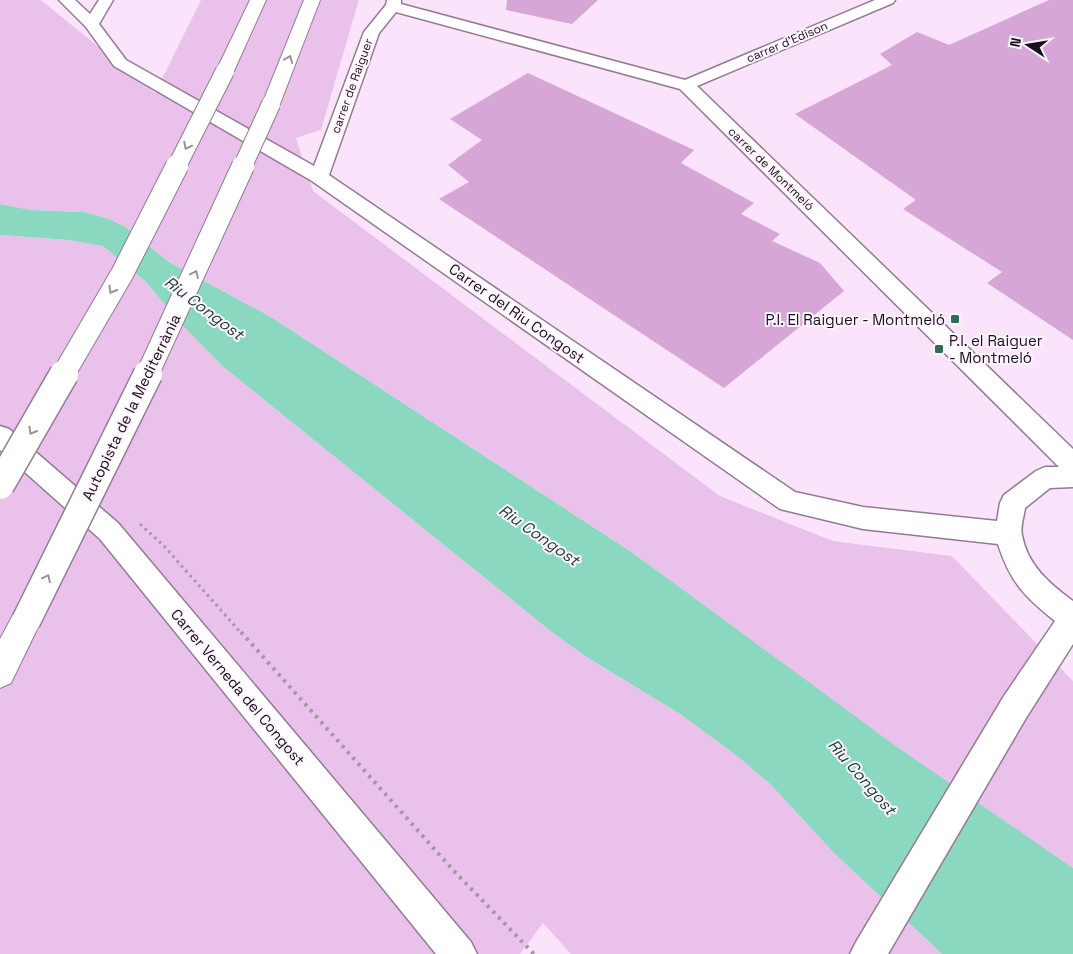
<svg xmlns="http://www.w3.org/2000/svg" width="1073" height="954" font-family="'Space Grotesk',sans-serif">
<style>
.built{fill:#fbe3fc}
.green{fill:#eac1ea}
.water{fill:#8ad8c0}
.building{fill:#d5a6d6}
.lines{fill:none;stroke-linecap:round;stroke-linejoin:round}
.minor-casing{stroke:#927c92;stroke-width:3}
.motorway-casing{stroke:#927c92;stroke-width:2}
.path-far1{stroke:#a198a1;stroke-width:3;stroke-dasharray:2.5 4;stroke-linecap:butt}
.path{stroke:#a198a1;stroke-width:4;stroke-dasharray:3 5;stroke-linecap:butt}
.minor{fill:#fff;fill-rule:evenodd}
.motorway{fill:#fff;fill-rule:evenodd}
.motorway-bridge-far2-casing{stroke:#927c92;stroke-width:20;stroke-linecap:butt}
.motorway-bridge-far1-casing{stroke:#927c92;stroke-width:24;stroke-linecap:butt}
.motorway-bridge-casing{stroke:#927c92;stroke-width:31;stroke-linecap:butt}
.motorway-bridge-far2{stroke:#fff;stroke-width:18}
.motorway-bridge-far1{stroke:#fff;stroke-width:22}
.motorway-bridge{stroke:#fff;stroke-width:28}
.oneway{stroke:#989498}
.poi-dot{fill:#2d6d5b;stroke:#fef4fe;stroke-width:2}
.labels{text-anchor:middle;dominant-baseline:central;stroke-width:4;stroke-linejoin:round;paint-order:stroke}
.far-street-label{font-size:12px;fill:#191119;stroke:#fef4fe}
.street-label{font-size:15px;fill:#191119;stroke:#fef4fe}
.poi-label{font-size:15px;fill:#191119;stroke:#fef4fe;text-anchor:end}
.water-label{font-size:16px;font-style:italic;fill:#1c4035;stroke:#fef4fe}
</style>
<rect width="100%" height="100%" fill="#fef4fe"/>
<path class="built" d="M 41,0 L 201,0 L 155,93 Z
M 359,0 L 1073,0 L 1073,681 L 952,556 L 833,541 L 720,496 L 313,191 L 296,138 L 321,130 Z
M 543,922 L 571,954 L 520,954 Z"/>
<path class="green" d="M 0,0 L 41,0 L 155,93 L 201,0 L 359,0 L 321,130 L 296,138 L 313,191 L 720,496 L 833,541 L 952,556 L 1073,681 L 1073,868 L 897,748 L 633,553 L 271,317 L 169,262 L 124,226 L 109,219 L 84,212 L 31,210 L 0,204 Z
M 0,235 L 68,240 L 103,246 L 145,281 L 183,326 L 221,365 L 553,633 L 585,656 L 680,714 L 737,756 L 771,785 L 834,853 L 942,954 L 571,954 L 543,923 L 520,954 L 0,954 Z"/>
<path class="water" d="M 0,204 L 31,210 L 84,212 L 109,219 L 124,226 L 169,262 L 271,317 L 633,553 L 897,747 L 1073,868 L 1073,954 L 942,954 L 834,853 L 771,785 L 737,756 L 680,714 L 585,656 L 553,633 L 221,365 L 183,326 L 145,281 L 103,246 L 68,240 L 0,235 Z"/>
<path class="building" d="M 507,0 L 598,0 L 572,24 L 506,10 Z
M 1049,0 L 1073,0 L 1073,340 L 987,283 L 1002,272 L 903,209 L 916,200 L 795,114 L 892,65 L 880,54 L 917,32 L 949,45 Z
M 528,73 L 694,150 L 681,163 L 754,203 L 741,214 L 780,234 L 772,241 L 820,263 L 844,291 L 724,388 L 439,199 L 469,182 L 448,165 L 482,140 L 450,119 Z"/>
<g class="lines">
<defs>
<path id="minor" d="M 59,0 L 75,0 L 90,14 L 99,0 L 113,0 L 99,24 L 126,60 L 314,166 L 364,32 L 386,5 L 387,0 L 401,0 L 401,4 L 685,80 L 875,0 L 895,0 L 893,3 L 697,86 L 1073,449 L 1073,487 L 1050,488 L 1025,508 C 1024,516 1020,527 1022,535 C 1027,565 1050,584 1073,601 L 1073,644 L 1026,718 L 888,954 L 850,954 L 856,942 L 1004,696 L 1055,621 C 1025,597 1010,582 998,544 L 863,529 L 780,509 L 312,181 L 114,66 L 86,27 ZM 396,12 L 680,89 L 1059,467 L 1045,467 L 1036,471 L 1004,495 L 1000,503 L 997,521 L 863,507 L 795,492 L 329,175 L 379,33 Z
M 0,426 L 9,429 L 118,523 L 471,942 L 477,954 L 436,954 L 100,539 L 0,450 Z"/>
<path id="motorway" d="M 250,0 L 266,0 L 234,71 L 231,75 L 225,76 L 219,75 L 216,71 Z
M 304,0 L 320,0 L 280,104 L 278,108 L 271,110 L 264,108 L 262,104 Z
M 26,606 L 37,611 L 41,621 L 11,683 L 0,688 L 0,639 L 15,611 Z"/>
</defs>
<use href="#minor" class="minor-casing"/>
<use href="#motorway" class="motorway-casing"/>
<path class="path-far1" d="M 140,524 L 164,546 L 242,634"/>
<path class="path" d="M 241,632 L 453,870 L 534,954"/>
<use href="#minor" class="minor"/>
<use href="#motorway" class="motorway"/>
<defs>
<path id="motorway-bridge-far2" d="M 176,168 L 225,71
M 242,168 L 271,104"/>
<path id="motorway-bridge-far1" d="M 63,375 L 122,274 L 177,166
M 147,375 L 243,166"/>
<path id="motorway-bridge" d="M 0,485 L 64,374
M 26,621 L 148,374"/>
</defs>
<use href="#motorway-bridge-far2" class="motorway-bridge-far2-casing"/>
<use href="#motorway-bridge-far1" class="motorway-bridge-far1-casing"/>
<use href="#motorway-bridge" class="motorway-bridge-casing"/>
<use href="#motorway-bridge-far2" class="motorway-bridge-far2"/>
<use href="#motorway-bridge-far1" class="motorway-bridge-far1"/>
<use href="#motorway-bridge" class="motorway-bridge"/>
</g>
<defs><path id="oneway-chevron" d="M-2-3.5L2.5 0L-2 3.5" fill="none" stroke-width="1.6" stroke-linecap="round" stroke-linejoin="round" transform="scale(1.25)"/></defs>
<g class="oneway">
<use href="#oneway-chevron" transform="translate(289 59) rotate(-68)"/>
<use href="#oneway-chevron" transform="translate(187 146) rotate(117)"/>
<use href="#oneway-chevron" transform="translate(195 274) rotate(-65)"/>
<use href="#oneway-chevron" transform="translate(112 290) rotate(120)"/>
<use href="#oneway-chevron" transform="translate(32 431) rotate(120)"/>
<use href="#oneway-chevron" transform="translate(47 578) rotate(-64)"/>
</g>
<g class="poi-dot">
<rect x="950" y="314" width="10" height="10" rx="2.5"/>
<rect x="934" y="344" width="10" height="10" rx="2.5"/>
</g>
<g class="labels">
<g class="far-street-label">
<text transform="translate(787 42) rotate(-23)">carrer d'Edison</text>
<text transform="translate(352 86) rotate(-70)">carrer de Raiguer</text>
<text transform="translate(771 169) rotate(44)">carrer de Montmeló</text>
</g>
<g class="street-label">
<text transform="translate(517 313) rotate(35)">Carrer del Riu Congost</text>
<text transform="translate(131 407) rotate(-64)">Autopista de la Mediterrània</text>
<text transform="translate(238 687) rotate(50)">Carrer Verneda del Congost</text>
</g>
<g class="poi-label">
<text x="945" y="319">P.I. El Raiguer - Montmeló</text>
<text x="949" y="340" text-anchor="start">P.I. el Raiguer<tspan x="949" dy="17">- Montmeló</tspan></text>
</g>
<g class="water-label">
<text transform="translate(204 308) rotate(37)">Riu Congost</text>
<text transform="translate(539 535) rotate(35)">Riu Congost</text>
<text transform="translate(862 777) rotate(49)">Riu Congost</text>
</g>
</g>
<g transform="translate(1028 45) rotate(282)" stroke="#fef4fe" stroke-width="4" paint-order="stroke">
<path d="M0-4L9 19L0 12L-9 19Z" fill="#191119"/>
<text y="-8" font-size="14" font-weight="bold" text-anchor="middle" fill="#191119">N</text>
</g>
</svg>
